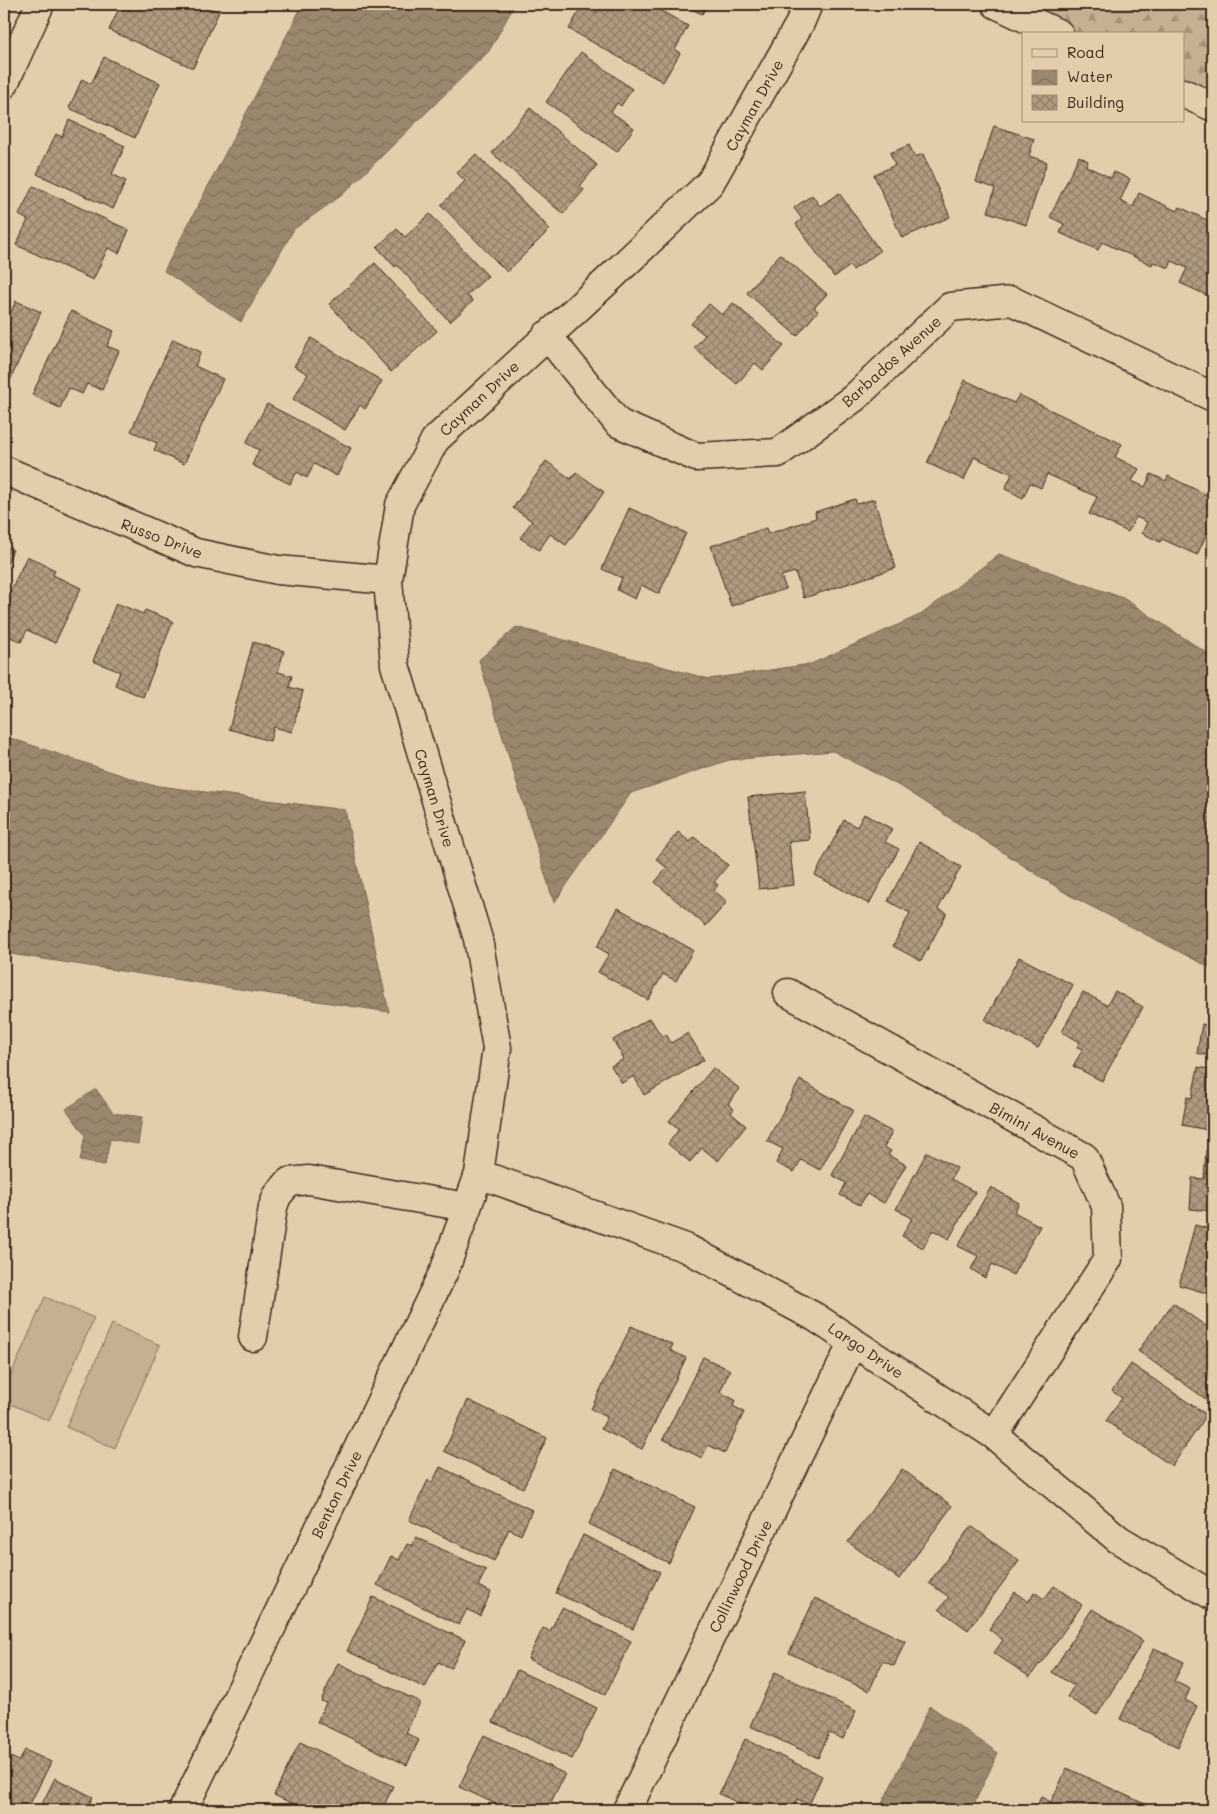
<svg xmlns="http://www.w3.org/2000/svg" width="1217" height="1814" font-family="Mali,sans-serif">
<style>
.forest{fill:url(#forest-firs);stroke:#806d58}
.pitch{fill:#c5b092;stroke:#806d58}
.water{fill:url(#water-waves);stroke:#74624e}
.building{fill:url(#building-cross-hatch);stroke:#3b2a1e}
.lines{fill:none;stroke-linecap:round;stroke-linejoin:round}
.minor-casing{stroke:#3b2a1e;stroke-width:31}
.minor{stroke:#e3ceac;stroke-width:28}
.labels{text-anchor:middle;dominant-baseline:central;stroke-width:4.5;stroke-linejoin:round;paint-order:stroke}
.street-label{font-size:15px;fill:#3b2a1e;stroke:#e3ceac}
</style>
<defs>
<pattern id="forest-firs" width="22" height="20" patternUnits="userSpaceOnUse" patternTransform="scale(1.25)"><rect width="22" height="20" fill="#c5b092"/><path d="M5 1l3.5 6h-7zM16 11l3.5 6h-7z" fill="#a18f77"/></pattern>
<pattern id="water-waves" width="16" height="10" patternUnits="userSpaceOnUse" patternTransform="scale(1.25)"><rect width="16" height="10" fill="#9a886e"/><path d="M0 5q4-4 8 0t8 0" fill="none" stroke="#7f6f5a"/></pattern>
<pattern id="building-cross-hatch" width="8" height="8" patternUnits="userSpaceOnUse" patternTransform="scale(1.25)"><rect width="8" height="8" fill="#af9b80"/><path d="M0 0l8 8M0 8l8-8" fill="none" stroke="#907f68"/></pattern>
</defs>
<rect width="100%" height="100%" fill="#e3ceac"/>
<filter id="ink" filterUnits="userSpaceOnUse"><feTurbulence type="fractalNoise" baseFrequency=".02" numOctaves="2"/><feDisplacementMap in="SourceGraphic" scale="10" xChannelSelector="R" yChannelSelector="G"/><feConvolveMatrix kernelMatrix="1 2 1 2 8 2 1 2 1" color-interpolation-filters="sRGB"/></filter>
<g filter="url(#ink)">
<path class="forest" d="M 995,4 L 1213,4 L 1213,108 L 1183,93 L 1183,34 L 1058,34 Z"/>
<path class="pitch" d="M 45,1297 L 94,1318 L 49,1421 L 4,1401 L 4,1391 Z
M 112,1324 L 160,1345 L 115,1448 L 66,1427 Z"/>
<path class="water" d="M 303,4 L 515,4 L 489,51 L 342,195 L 294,229 L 241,322 L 164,271 Z
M 999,554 L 1123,598 L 1213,657 L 1213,969 L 1069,895 L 905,789 L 833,751 L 729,760 L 631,793 L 554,903 L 479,660 L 516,627 L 709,679 L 811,664 L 922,614 Z
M 4,736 L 151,785 L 345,810 L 389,1012 L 4,953 Z
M 96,1089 L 113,1113 L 142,1117 L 138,1144 L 110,1139 L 105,1165 L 80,1161 L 85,1135 L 66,1109 Z
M 930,1706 L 998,1753 L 971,1810 L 879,1810 Z"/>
<path class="building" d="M 121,4 L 200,4 L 219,12 L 193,68 L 109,30 Z
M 600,4 L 649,4 L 688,26 L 675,50 L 680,53 L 663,82 L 569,29 L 582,6 L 595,13 Z
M 681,4 L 708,4 L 702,14 Z
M 581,52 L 632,89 L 621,106 L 617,103 L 611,112 L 634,128 L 617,152 L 546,102 Z
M 104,57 L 160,83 L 135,138 L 69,108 L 82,79 L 91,84 Z
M 530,108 L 597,165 L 580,186 L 584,190 L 563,214 L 492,153 Z
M 69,120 L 125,146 L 112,174 L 126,181 L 113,209 L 37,174 L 56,134 L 62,137 Z
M 994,126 L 1034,139 L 1029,156 L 1047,162 L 1026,225 L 988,212 L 995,188 L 976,182 Z
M 909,145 L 915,157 L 923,154 L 950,217 L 902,238 L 874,175 L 895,165 L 890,153 Z
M 476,154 L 550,229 L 507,272 L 441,205 L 465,181 L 457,173 Z
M 1079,156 L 1088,161 L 1086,166 L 1111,178 L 1114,172 L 1130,179 L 1120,201 L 1133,207 L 1139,193 L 1177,211 L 1180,207 L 1213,223 L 1213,298 L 1180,283 L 1187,268 L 1172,261 L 1169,268 L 1153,262 L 1152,265 L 1102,242 L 1098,250 L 1060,233 L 1064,224 L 1050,217 Z
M 33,186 L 129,230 L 119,253 L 108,248 L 93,280 L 16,245 L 28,220 L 19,215 Z
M 839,193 L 880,251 L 853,270 L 850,266 L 834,277 L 796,224 L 802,219 L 794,208 L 812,195 L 820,206 Z
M 430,214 L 488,276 L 467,295 L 473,301 L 450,322 L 397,265 L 395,267 L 377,247 L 397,229 L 405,237 Z
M 780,254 L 827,294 L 814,308 L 818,311 L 797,336 L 747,293 Z
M 375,263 L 437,331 L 391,372 L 329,304 Z
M 16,301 L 41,312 L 7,387 L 4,385 L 4,312 L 10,314 Z
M 733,303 L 784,346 L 763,370 L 755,363 L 737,384 L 694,348 L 705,335 L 691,324 L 709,304 L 722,315 Z
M 71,311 L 114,331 L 107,346 L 119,351 L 102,390 L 87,384 L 82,394 L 69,388 L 60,408 L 32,395 Z
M 311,338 L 382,381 L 365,409 L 360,405 L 345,430 L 293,399 L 308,374 L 294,366 Z
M 173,339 L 201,352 L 195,366 L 223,379 L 184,464 L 154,450 L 157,443 L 131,431 Z
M 965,380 L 1014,403 L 1019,395 L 1122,444 L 1115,457 L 1139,469 L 1132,481 L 1145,487 L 1151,474 L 1166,481 L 1168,476 L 1213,498 L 1213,520 L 1197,555 L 1162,539 L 1160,542 L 1142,533 L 1147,522 L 1136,517 L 1128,532 L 1089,514 L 1097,497 L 1047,474 L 1041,488 L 1030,483 L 1023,498 L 1005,489 L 1012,474 L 974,457 L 964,480 L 927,463 Z
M 267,404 L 351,448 L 337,476 L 314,464 L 307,478 L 297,472 L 290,484 L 252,465 L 259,450 L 246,443 Z
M 546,461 L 571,479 L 576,472 L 604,492 L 566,545 L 550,534 L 539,550 L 520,538 L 532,521 L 513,508 Z
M 855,499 L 857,504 L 874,499 L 896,568 L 804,598 L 795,572 L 781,576 L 786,589 L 731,606 L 711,546 L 766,528 L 768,534 L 816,518 L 815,512 Z
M 629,508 L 686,533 L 659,594 L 641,585 L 635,599 L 617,590 L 622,578 L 602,569 Z
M 4,546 L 13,550 L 4,570 Z
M 27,556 L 55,570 L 53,575 L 81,588 L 55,643 L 27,630 L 21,642 L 4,634 L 4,605 Z
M 116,603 L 143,614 L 145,610 L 173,621 L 143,697 L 115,685 L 120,672 L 93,661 Z
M 253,642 L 284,651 L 278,672 L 292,676 L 289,687 L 303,691 L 292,732 L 274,727 L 270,741 L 229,729 Z
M 805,791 L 810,840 L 789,842 L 794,885 L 759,889 L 748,797 Z
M 864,814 L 892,829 L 885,842 L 899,849 L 869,904 L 815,875 L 844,820 L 857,827 Z
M 678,832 L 690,842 L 694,837 L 728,865 L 714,882 L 718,885 L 714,890 L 727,902 L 706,926 L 655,882 L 667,868 L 656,859 Z
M 919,842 L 946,857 L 946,858 L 961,867 L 938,909 L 947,913 L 921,961 L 893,946 L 910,913 L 888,901 Z
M 618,908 L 693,950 L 676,981 L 663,974 L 648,1000 L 598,972 L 609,954 L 597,947 Z
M 1019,957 L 1073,985 L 1038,1048 L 985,1020 Z
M 1115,991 L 1143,1007 L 1102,1081 L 1073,1066 L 1083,1049 L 1077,1047 L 1080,1042 L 1062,1032 L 1083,992 L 1107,1005 Z
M 650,1018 L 662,1037 L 666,1034 L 671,1043 L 688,1033 L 704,1060 L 644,1095 L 634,1076 L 622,1083 L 611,1066 L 624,1059 L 613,1040 Z
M 1202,1024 L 1213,1026 L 1213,1057 L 1197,1053 Z
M 1198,1067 L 1213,1070 L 1213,1131 L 1182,1125 L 1187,1097 L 1192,1098 Z
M 713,1068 L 740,1089 L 728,1104 L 734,1109 L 731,1113 L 746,1126 L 718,1161 L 702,1148 L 690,1162 L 668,1144 L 679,1129 L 669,1121 Z
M 800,1080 L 853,1110 L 820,1170 L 801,1160 L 794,1172 L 776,1163 L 783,1149 L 767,1141 Z
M 864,1117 L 892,1132 L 884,1147 L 891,1151 L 888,1155 L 906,1165 L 884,1203 L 867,1194 L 860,1205 L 840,1195 L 846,1183 L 832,1175 Z
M 1206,1150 L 1213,1150 L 1213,1211 L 1190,1209 L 1192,1178 L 1204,1179 Z
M 927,1152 L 957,1168 L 951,1179 L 975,1192 L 949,1239 L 933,1230 L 923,1248 L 902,1236 L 912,1218 L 896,1209 Z
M 991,1187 L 1019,1203 L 1014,1212 L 1040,1226 L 1013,1275 L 992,1264 L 985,1278 L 971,1269 L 978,1256 L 958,1246 Z
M 1195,1225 L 1213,1230 L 1213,1295 L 1179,1285 Z
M 1173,1303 L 1213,1331 L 1213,1404 L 1138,1351 Z
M 631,1326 L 673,1345 L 670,1350 L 686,1358 L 642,1449 L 601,1429 L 607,1417 L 591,1409 Z
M 703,1357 L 730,1370 L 720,1392 L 735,1400 L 733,1406 L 744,1412 L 725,1453 L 708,1445 L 702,1458 L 663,1439 Z
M 1131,1364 L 1207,1415 L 1172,1466 L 1106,1421 L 1122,1398 L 1112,1391 Z
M 468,1400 L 547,1438 L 523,1488 L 444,1451 Z
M 440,1467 L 532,1510 L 521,1535 L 509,1529 L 494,1561 L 409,1520 L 428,1480 L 432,1483 Z
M 615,1469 L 695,1507 L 669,1563 L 589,1524 Z
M 902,1469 L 952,1506 L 899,1579 L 848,1542 Z
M 971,1526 L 1019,1561 L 968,1630 L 939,1609 L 949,1597 L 929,1583 Z
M 583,1535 L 660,1572 L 633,1629 L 556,1593 Z
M 416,1537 L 486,1570 L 478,1586 L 491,1592 L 480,1616 L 467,1609 L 459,1625 L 377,1585 L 391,1556 L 399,1560 L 407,1544 L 412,1546 Z
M 1054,1586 L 1082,1605 L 1040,1665 L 1039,1664 L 1030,1677 L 994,1653 L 1003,1640 L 989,1629 L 1015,1592 L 1028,1602 L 1034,1592 L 1044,1599 Z
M 373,1597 L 465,1640 L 451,1668 L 438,1662 L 425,1688 L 347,1651 Z
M 815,1598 L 905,1641 L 894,1666 L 883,1661 L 869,1691 L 789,1653 Z
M 562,1608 L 631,1641 L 605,1695 L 528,1659 L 543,1628 L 550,1631 Z
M 1092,1609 L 1143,1641 L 1097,1715 L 1067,1697 L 1074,1686 L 1052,1672 Z
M 1154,1648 L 1184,1662 L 1174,1681 L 1190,1689 L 1185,1700 L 1197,1706 L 1178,1747 L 1120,1719 Z
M 338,1663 L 420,1702 L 406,1733 L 419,1740 L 407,1765 L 317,1722 L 326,1703 L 321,1701 Z
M 517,1670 L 597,1708 L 572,1759 L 493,1722 Z
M 775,1672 L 856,1711 L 843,1739 L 829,1733 L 818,1758 L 750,1726 Z
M 484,1735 L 565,1774 L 547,1810 L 509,1810 L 459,1787 Z
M 745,1739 L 822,1776 L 809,1805 L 797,1799 L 792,1810 L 754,1810 L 719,1794 Z
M 300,1742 L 393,1786 L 382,1810 L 306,1810 L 274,1795 Z
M 25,1750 L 51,1762 L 27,1810 L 4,1810 L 4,1754 L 19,1761 Z
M 1067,1768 L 1151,1807 L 1149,1810 L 1035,1810 L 1041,1797 L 1051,1802 Z
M 55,1778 L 93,1797 L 86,1810 L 39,1810 Z"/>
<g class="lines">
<defs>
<path id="minor" d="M 996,4 L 1059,34
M 4,84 L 40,4
M 1183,93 L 1213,107
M 547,335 L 618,423 L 696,457 L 778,453 L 854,398 L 950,307 L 1012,301 L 1213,397
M 4,470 L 196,553 L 278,570 L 388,580
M 788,993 L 1084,1157 L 1106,1206 L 1108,1259 L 994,1435
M 479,1174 L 686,1248 L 815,1317 L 994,1435 L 1118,1539 L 1213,1596
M 253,1337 L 273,1207 L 277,1196 L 289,1182 L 309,1180 L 467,1207
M 183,1810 L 445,1269 L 479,1174 L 497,1048 L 478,939 L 395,665 L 388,580 L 400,505 L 435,440 L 607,281 L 710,183 L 800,23 L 808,4
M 627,1810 L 853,1342"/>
</defs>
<use href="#minor" class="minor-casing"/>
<use href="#minor" class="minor"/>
</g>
</g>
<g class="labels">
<g class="street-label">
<text transform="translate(754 105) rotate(-61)">Cayman Drive</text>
<text transform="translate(891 361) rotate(-42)">Barbados Avenue</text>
<text transform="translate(479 398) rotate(-43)">Cayman Drive</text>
<text transform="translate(162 538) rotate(21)">Russo Drive</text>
<text transform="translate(435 798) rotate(73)">Cayman Drive</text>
<text transform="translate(1035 1130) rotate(29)">Bimini Avenue</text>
<text transform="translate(866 1350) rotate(34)">Largo Drive</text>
<text transform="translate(336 1494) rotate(-64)">Benton Drive</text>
<text transform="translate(740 1576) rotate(-64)">Collinwood Drive</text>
</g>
</g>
<rect width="1217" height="1814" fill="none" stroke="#e3ceac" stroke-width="20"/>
<rect x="10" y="10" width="1197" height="1794" fill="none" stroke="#3b2a1e" stroke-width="2" filter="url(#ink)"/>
<rect x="1022" y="32" width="162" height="90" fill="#e3ceac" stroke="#a08c73"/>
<rect x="1032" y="49" width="25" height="8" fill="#e3ceac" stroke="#a08c73"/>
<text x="1067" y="58" font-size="15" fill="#3b2a1e">Road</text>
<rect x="1032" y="70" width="25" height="15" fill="url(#water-waves)" stroke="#a08c73"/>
<text x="1067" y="82" font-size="15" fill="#3b2a1e">Water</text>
<rect x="1032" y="95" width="25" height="15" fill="url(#building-cross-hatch)" stroke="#a08c73"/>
<text x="1067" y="108" font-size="15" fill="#3b2a1e">Building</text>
</svg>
